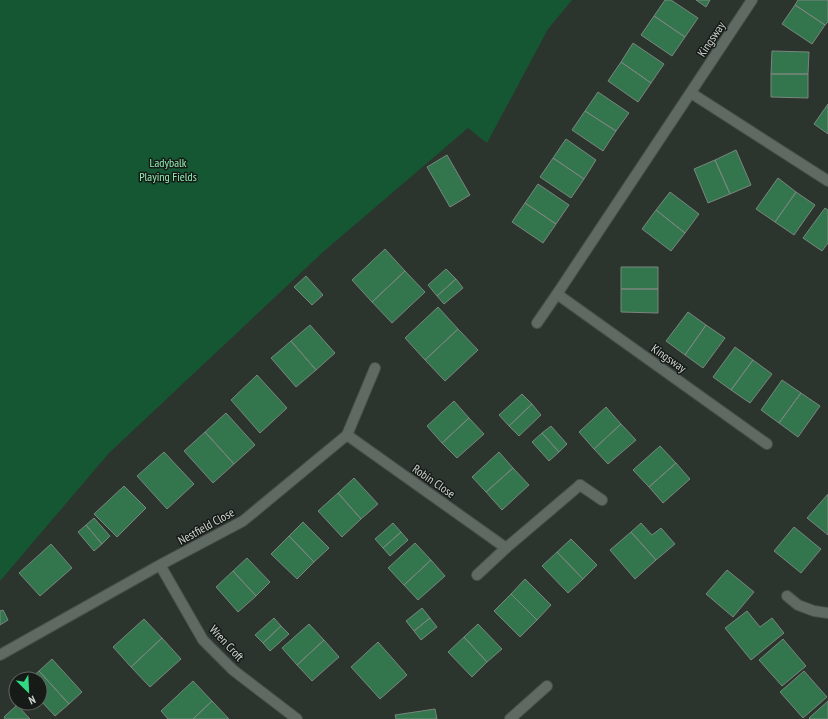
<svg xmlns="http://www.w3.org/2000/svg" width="828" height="719" font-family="'PT Sans Narrow',sans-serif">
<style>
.green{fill:#155733}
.building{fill:#33754d;stroke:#7a867e}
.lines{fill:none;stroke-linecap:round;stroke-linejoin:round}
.service-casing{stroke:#48514a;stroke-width:12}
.minor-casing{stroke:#48514a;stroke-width:12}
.service{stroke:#5f6a62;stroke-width:10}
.minor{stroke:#5f6a62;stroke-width:10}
.labels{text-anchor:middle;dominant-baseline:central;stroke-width:3;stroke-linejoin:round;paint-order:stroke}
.street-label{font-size:12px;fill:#cfd5d1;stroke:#171b18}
.park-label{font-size:12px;fill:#90edb1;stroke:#171b18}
</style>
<rect width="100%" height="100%" fill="#2b352e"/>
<path class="green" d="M 0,0 L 572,0 L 548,29 L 487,143 L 468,128 L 323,252 L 109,453 L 0,581 Z"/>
<path class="building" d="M 665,0 L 671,0 L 698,18 L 685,37 L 654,16 Z
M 696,0 L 710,0 L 706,7 Z
M 798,0 L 828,0 L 828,22 L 825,25 L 795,5 Z
M 795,5 L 825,25 L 812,44 L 782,24 Z
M 654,16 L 685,37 L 672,56 L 641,35 Z
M 633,43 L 664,64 L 651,83 L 621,62 Z
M 772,51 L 809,52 L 808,74 L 771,74 Z
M 621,62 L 651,83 L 638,102 L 608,81 Z
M 771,74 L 808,74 L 808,98 L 771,97 Z
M 598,92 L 629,113 L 616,131 L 585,111 Z
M 828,104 L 828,134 L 814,124 Z
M 585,111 L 616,131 L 603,151 L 572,130 Z
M 566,139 L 596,160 L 584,179 L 553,158 Z
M 736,150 L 751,185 L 730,194 L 715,160 Z
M 447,155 L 470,195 L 450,207 L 427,167 Z
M 553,158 L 584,179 L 571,198 L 540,177 Z
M 715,160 L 730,194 L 708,203 L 694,169 Z
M 778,178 L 796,192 L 775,222 L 756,209 Z
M 538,184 L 569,205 L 556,224 L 525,203 Z
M 670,192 L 699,214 L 685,233 L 656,210 Z
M 796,192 L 815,205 L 794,235 L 775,222 Z
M 525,203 L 556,224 L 543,243 L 512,222 Z
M 825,208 L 828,210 L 828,243 L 822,251 L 803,238 Z
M 656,210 L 685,233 L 671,251 L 642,229 Z
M 385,249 L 405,271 L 372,302 L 352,280 Z
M 621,267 L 658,267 L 658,289 L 621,289 Z
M 446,269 L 456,279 L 437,296 L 428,285 Z
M 405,271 L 425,292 L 392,323 L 372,302 Z
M 306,276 L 323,295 L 312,305 L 294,287 Z
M 456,279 L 463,288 L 444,304 L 437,296 Z
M 621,289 L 658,289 L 658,313 L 621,312 Z
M 438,307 L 458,329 L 425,360 L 405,338 Z
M 688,312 L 706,325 L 685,355 L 666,341 Z
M 310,325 L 335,353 L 316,370 L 291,341 Z
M 706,325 L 725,338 L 703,368 L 685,355 Z
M 458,329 L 478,350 L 445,381 L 425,360 Z
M 291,341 L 316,370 L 296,387 L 271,358 Z
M 735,347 L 753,360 L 731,390 L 713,377 Z
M 753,360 L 772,374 L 750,403 L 731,390 Z
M 257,375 L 287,408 L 260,433 L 231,400 Z
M 782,380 L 801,393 L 779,423 L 761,410 Z
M 801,393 L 820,406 L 798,437 L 779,423 Z
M 522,394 L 532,404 L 509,426 L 499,415 Z
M 454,401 L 469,418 L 442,443 L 427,426 Z
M 532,404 L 541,415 L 519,436 L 509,426 Z
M 606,407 L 621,424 L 594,449 L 579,432 Z
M 226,413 L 255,445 L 234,464 L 205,432 Z
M 469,418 L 484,434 L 457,458 L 442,443 Z
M 621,424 L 636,440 L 608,464 L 594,449 Z
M 551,426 L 567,444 L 559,452 L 542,433 Z
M 205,432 L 234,464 L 213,483 L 184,451 Z
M 542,433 L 559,452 L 549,461 L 532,442 Z
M 660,446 L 676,463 L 649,487 L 633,470 Z
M 164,452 L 194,484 L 167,509 L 137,476 Z
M 499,452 L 513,468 L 486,492 L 472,477 Z
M 676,463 L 690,479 L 663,503 L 649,487 Z
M 513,468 L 529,485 L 502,510 L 486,492 Z
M 354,478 L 378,504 L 361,519 L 338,493 Z
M 124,486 L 146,508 L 117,537 L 94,514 Z
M 338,493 L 361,519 L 342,537 L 318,511 Z
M 828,494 L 828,535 L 807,518 Z
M 94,518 L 110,536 L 102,544 L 86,525 Z
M 303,522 L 329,548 L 314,562 L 289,536 Z
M 393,523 L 401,532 L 383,548 L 375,539 Z
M 641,523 L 652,535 L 661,528 L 675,544 L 656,560 L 631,532 Z
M 86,525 L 102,544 L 94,551 L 78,532 Z
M 794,527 L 821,549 L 801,573 L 774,551 Z
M 401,532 L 408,540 L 390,556 L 383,548 Z
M 631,532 L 656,560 L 635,579 L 610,550 Z
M 289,536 L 314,562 L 297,579 L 271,554 Z
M 571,539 L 597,565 L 583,579 L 557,552 Z
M 415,543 L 431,560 L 404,585 L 388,568 Z
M 51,544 L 72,568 L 40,596 L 19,573 Z
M 557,552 L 583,579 L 568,593 L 542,566 Z
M 247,558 L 270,582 L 256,596 L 233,571 Z
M 431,560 L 445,576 L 418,600 L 404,585 Z
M 727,570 L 754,592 L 733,617 L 706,594 Z
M 233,571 L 256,596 L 238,612 L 216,587 Z
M 525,579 L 551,605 L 537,620 L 511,594 Z
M 511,594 L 537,620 L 520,637 L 494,611 Z
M 422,608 L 430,618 L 414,631 L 406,621 Z
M 3,610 L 8,620 L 0,625 L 0,611 Z
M 747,611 L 760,627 L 772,618 L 784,633 L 751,660 L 725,628 Z
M 274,618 L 281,626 L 263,643 L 255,635 Z
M 430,618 L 437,627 L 421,640 L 414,631 Z
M 144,619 L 162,638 L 131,667 L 113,647 Z
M 309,624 L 324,640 L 297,665 L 282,648 Z
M 478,624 L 502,649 L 487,662 L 464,637 Z
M 281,626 L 289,634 L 270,651 L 263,643 Z
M 464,637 L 487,662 L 472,677 L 448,652 Z
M 162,638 L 181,659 L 150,687 L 131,667 Z
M 783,639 L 806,666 L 782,686 L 759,660 Z
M 324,640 L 339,657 L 312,681 L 297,665 Z
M 378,642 L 407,675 L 380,699 L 351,667 Z
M 52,659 L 82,692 L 69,704 L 39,671 Z
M 39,671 L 69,704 L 55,716 L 40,700 L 40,679 L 30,679 Z
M 804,671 L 827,697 L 803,718 L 780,692 Z
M 193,681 L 212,701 L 193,719 L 168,719 L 161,711 Z
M 212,701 L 229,719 L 193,719 Z
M 828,701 L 828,719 L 810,719 L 809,718 Z
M 17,705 L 30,719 L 5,719 L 4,717 Z
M 435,709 L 437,719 L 396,719 L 395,715 Z"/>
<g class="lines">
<defs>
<path id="service" d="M 537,323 L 557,294
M 347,435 L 375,368
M 580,485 L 602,500
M 477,575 L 506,548
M 787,596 L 798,605 L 814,611 L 828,613
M 510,719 L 547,686"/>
<path id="minor" d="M 752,0 L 557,294 L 767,444
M 691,93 L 828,181
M 160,565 L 203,640 L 233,670 L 297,719
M 0,655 L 160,565 L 243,521 L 347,435 L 506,548 L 580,485"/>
</defs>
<use href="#service" class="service-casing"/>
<use href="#minor" class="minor-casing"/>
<use href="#service" class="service"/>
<use href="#minor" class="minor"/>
</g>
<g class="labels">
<g class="street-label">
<text transform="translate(711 39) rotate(-56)">Kingsway</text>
<text transform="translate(669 358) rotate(35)">Kingsway</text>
<text transform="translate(434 481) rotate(35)">Robin Close</text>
<text transform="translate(206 526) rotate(-29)">Nestfield Close</text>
<text transform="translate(227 643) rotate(47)">Wren Croft</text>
</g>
<g class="park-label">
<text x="168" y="162">Ladybalk<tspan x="168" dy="14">Playing Fields</tspan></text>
</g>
</g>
<g transform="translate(28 691) rotate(156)"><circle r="19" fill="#171b18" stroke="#616562"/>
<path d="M0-3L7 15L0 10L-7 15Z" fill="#32d882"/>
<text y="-6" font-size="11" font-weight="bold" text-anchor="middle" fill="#cfd5d1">N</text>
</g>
</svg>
